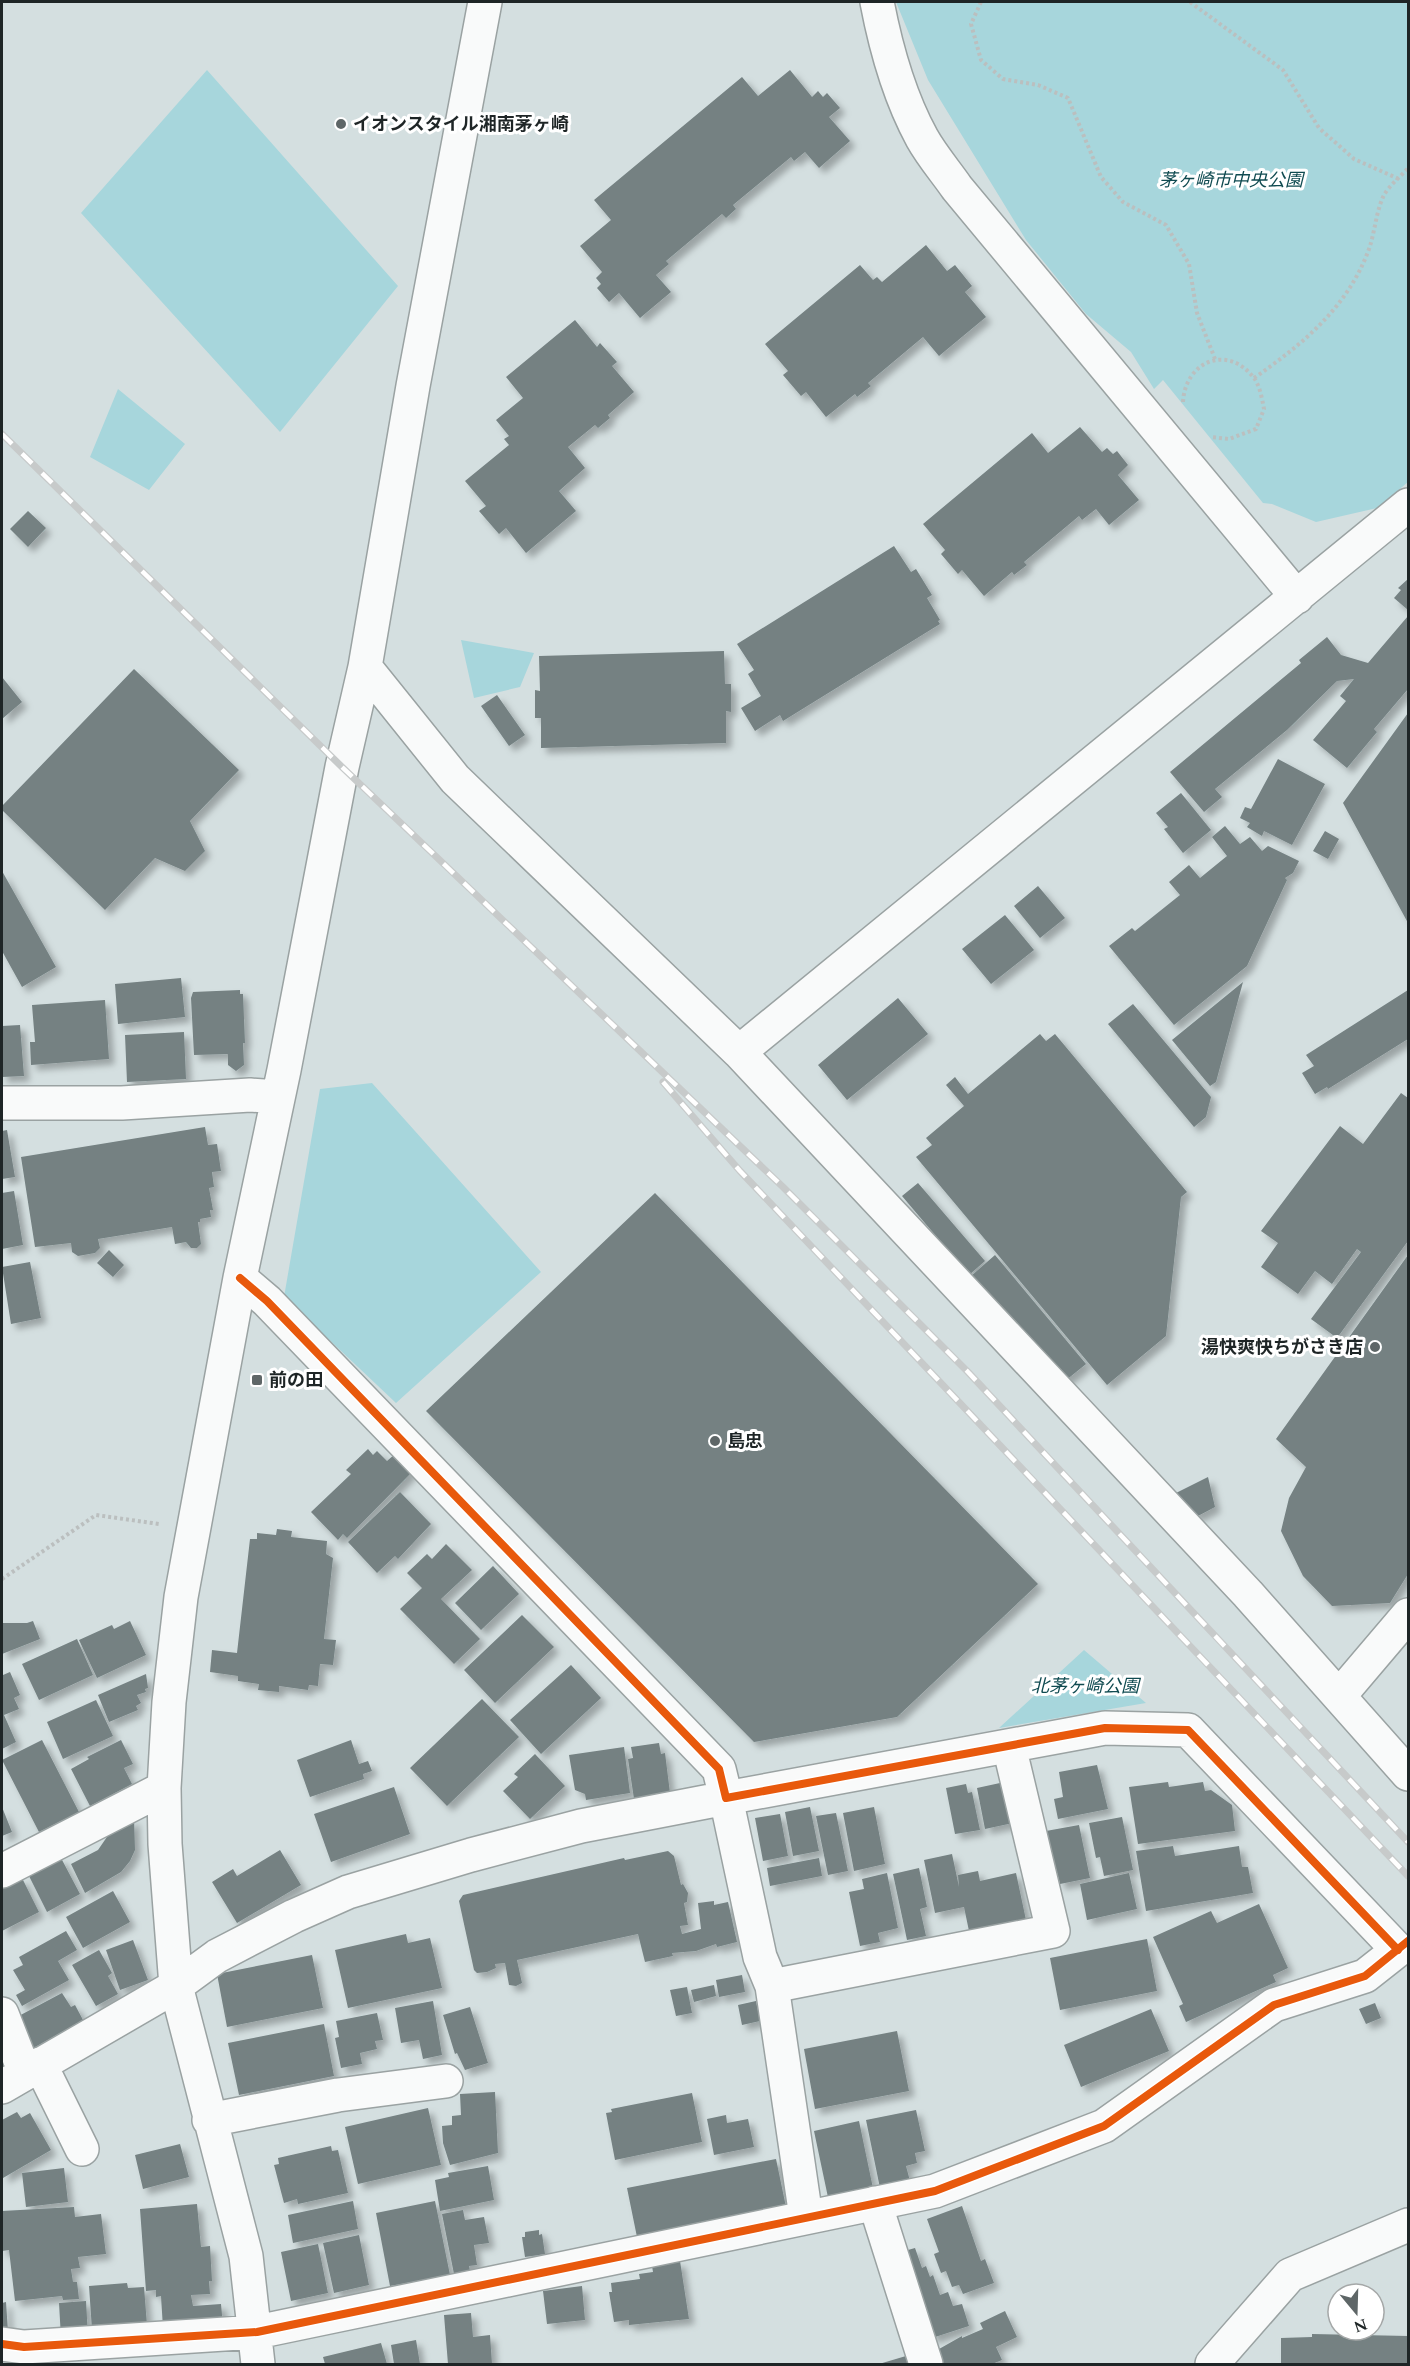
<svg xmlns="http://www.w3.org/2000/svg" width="1410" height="2366" font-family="Spectral,'Noto Sans JP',serif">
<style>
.green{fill:#a7d6dc}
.building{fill:#748182;filter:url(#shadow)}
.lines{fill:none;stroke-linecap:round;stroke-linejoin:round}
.minor-casing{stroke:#9aa2a2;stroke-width:36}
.path{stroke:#bbbfbf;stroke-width:4;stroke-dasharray:3 3;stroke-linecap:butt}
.minor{stroke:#f9fafa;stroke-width:33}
.rail-casing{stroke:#c7caca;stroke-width:7}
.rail{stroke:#fff;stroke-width:4.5;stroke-dasharray:14;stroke-linecap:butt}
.cycleway-casing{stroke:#fff;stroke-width:11}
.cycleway{stroke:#e8590c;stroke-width:8}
.poi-dot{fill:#5e6667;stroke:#fff;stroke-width:2}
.labels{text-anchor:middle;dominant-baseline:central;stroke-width:6;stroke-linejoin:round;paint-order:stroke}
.poi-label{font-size:18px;font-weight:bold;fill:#1e2526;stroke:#fff;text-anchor:start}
.park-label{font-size:18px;font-style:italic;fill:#104b51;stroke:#fff}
</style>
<defs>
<filter id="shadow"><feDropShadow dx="5.5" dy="5.5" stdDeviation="3" flood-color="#0004"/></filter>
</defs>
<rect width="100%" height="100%" fill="#d4dfe0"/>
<path class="green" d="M 896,2 L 1408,2 L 1408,482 L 1377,508 L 1316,522 L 1272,504 L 1263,503 L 1163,380 L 1154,389 L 1131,352 L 1086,314 L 1026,240 L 928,80 Z
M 207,70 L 398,286 L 280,432 L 81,213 Z
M 118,389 L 185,444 L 149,490 L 90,457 Z
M 461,640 L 534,653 L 520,687 L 474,698 Z
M 372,1083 L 541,1272 L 396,1403 L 284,1297 L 320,1089 Z
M 1084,1650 L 1146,1703 L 999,1728 Z"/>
<path class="building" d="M 790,70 L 812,97 L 818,91 L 823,97 L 827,93 L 840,108 L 829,117 L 850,141 L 819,168 L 805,152 L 794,161 L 791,157 L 733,205 L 736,209 L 726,218 L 722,214 L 666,261 L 669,264 L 656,275 L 671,292 L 640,318 L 619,293 L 609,302 L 597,288 L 601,284 L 596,278 L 602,272 L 580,246 L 611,220 L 594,200 L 742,77 L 758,96 Z
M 926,245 L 947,271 L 955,265 L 972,286 L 965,292 L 986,317 L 939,356 L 923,337 L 868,383 L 871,386 L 857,397 L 855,394 L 826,417 L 806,392 L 801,396 L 783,375 L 788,371 L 765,344 L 860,265 L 873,280 L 877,277 L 882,282 Z
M 575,320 L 597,347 L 600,343 L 617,362 L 612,366 L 634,392 L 608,415 L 610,418 L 598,428 L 595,425 L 568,447 L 585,468 L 559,491 L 576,511 L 526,553 L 506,528 L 499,534 L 479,511 L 486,506 L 465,481 L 509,445 L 504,439 L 509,436 L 496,420 L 523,398 L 506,377 Z
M 1080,427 L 1102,452 L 1107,448 L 1113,454 L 1117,451 L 1128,465 L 1118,475 L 1139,500 L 1109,525 L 1096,509 L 1082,520 L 1079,516 L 1024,562 L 1027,565 L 1014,575 L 1012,572 L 984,596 L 962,570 L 958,574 L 941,554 L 945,550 L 923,524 L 1032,433 L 1048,453 Z
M 28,511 L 46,528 L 28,547 L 10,529 Z
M 894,546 L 911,572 L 916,569 L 932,595 L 927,598 L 940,620 L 938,621 L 940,624 L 783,721 L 780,715 L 755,731 L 741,708 L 761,696 L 748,674 L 754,670 L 737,644 Z
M 1408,579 L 1408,610 L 1394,598 L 1401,590 L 1398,588 Z
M 1408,616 L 1408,689 L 1374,729 L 1377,732 L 1347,768 L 1313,740 L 1346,701 L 1340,696 L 1354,679 L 1337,681 L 1287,730 L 1215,789 L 1222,797 L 1204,812 L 1170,772 L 1301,663 L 1299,660 L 1327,637 L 1341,655 L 1368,663 Z
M 724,651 L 725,684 L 731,684 L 731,712 L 726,711 L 726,743 L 541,748 L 541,718 L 535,718 L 535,690 L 540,691 L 539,656 Z
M 134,669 L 239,770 L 190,821 L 205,851 L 185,871 L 155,858 L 105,910 L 2,810 L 2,806 Z
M 2,677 L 22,702 L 2,719 Z
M 497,695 L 525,735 L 509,746 L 481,706 Z
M 1408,713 L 1408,923 L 1343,803 Z
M 1278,759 L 1325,784 L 1292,845 L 1264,831 L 1262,836 L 1247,827 L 1250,823 L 1240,818 L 1245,807 L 1251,809 Z
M 1181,793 L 1211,830 L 1183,853 L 1164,829 L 1168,827 L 1156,813 Z
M 1225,826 L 1240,844 L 1250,837 L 1262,851 L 1268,846 L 1299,861 L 1293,873 L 1285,878 L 1287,880 L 1247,966 L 1174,1025 L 1109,946 L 1132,928 L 1135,931 L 1180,895 L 1169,882 L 1189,865 L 1200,878 L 1227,856 L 1212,837 Z
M 1325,831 L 1339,839 L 1328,859 L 1313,851 Z
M 2,871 L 56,967 L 22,987 L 2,951 Z
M 1038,886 L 1065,918 L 1040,938 L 1014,906 Z
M 1005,915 L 1034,950 L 991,984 L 962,949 Z
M 181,978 L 185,1017 L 118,1024 L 115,984 Z
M 1243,982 L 1216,1082 L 1210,1086 L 1172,1040 Z
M 240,990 L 240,994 L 243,994 L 245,1043 L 243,1043 L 244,1065 L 236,1071 L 228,1065 L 228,1054 L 194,1055 L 191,998 L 193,992 Z
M 1408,990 L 1408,1039 L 1328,1089 L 1327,1087 L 1315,1094 L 1302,1073 L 1314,1066 L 1306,1055 Z
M 898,998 L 928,1034 L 847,1100 L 818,1065 Z
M 105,1000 L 109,1059 L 31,1065 L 30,1042 L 35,1042 L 32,1005 Z
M 1133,1004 L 1211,1097 L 1206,1117 L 1194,1127 L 1108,1024 Z
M 20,1025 L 24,1076 L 2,1077 L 2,1026 Z
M 184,1032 L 186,1079 L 127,1082 L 125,1035 Z
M 1040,1034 L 1046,1041 L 1055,1034 L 1187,1192 L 1181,1197 L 1166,1336 L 1107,1385 L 916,1157 L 932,1145 L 926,1138 L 964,1106 L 946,1085 L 955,1077 L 968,1094 Z
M 1401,1093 L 1408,1098 L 1408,1241 L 1337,1338 L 1311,1319 L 1361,1252 L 1357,1249 L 1332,1284 L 1315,1271 L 1298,1294 L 1261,1267 L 1278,1243 L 1261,1231 L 1340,1126 L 1363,1144 Z
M 205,1127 L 208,1145 L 217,1144 L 221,1171 L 212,1172 L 214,1187 L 209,1188 L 213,1210 L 210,1210 L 211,1217 L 200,1219 L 200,1222 L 198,1222 L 201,1244 L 197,1248 L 191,1248 L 186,1242 L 175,1244 L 172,1227 L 98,1239 L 100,1248 L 95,1253 L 78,1256 L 72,1252 L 71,1243 L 35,1247 L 21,1157 Z
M 7,1130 L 15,1177 L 2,1179 L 2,1131 Z
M 918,1183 L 985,1261 L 969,1275 L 902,1196 Z
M 14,1191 L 23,1245 L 2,1249 L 2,1193 Z
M 655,1193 L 1038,1584 L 897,1717 L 754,1742 L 426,1411 Z
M 109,1250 L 124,1265 L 113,1277 L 97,1263 Z
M 995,1255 L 1086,1364 L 1065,1381 L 970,1277 Z
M 1408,1255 L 1408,1574 L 1390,1603 L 1332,1606 L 1303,1576 L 1281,1531 L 1289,1498 L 1306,1467 L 1276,1439 Z
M 30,1262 L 41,1318 L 11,1324 L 2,1267 Z
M 368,1449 L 373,1455 L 377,1451 L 387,1461 L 395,1454 L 412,1472 L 347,1538 L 343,1534 L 338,1540 L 311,1512 L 351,1474 L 346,1470 Z
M 1208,1477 L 1215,1507 L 1196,1517 L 1174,1494 Z
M 400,1492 L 431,1524 L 398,1559 L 395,1556 L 377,1573 L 348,1542 Z
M 277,1529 L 292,1531 L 291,1537 L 327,1541 L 326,1554 L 333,1558 L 324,1639 L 336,1640 L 333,1665 L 320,1664 L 318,1686 L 309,1685 L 308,1690 L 279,1686 L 279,1692 L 258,1690 L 259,1684 L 238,1681 L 238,1676 L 210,1672 L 212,1650 L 237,1653 L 250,1539 L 257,1539 L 257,1533 L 276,1535 Z
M 446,1544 L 472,1570 L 441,1599 L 480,1639 L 454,1664 L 400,1609 L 422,1588 L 407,1573 L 427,1554 L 432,1559 Z
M 493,1566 L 519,1594 L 481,1630 L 455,1603 Z
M 522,1615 L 554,1647 L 495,1703 L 464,1670 Z
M 33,1621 L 40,1639 L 2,1654 L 2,1623 L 27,1623 Z
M 130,1621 L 146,1655 L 97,1678 L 79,1640 L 112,1625 L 114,1629 Z
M 77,1639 L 93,1675 L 39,1700 L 22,1664 Z
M 571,1665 L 601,1698 L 541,1754 L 510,1720 Z
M 2,1671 L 3,1675 L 10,1672 L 20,1695 L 14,1698 L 19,1709 L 4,1715 L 16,1742 L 2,1749 Z
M 146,1674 L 148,1688 L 145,1689 L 146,1692 L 137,1695 L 141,1703 L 136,1706 L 138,1710 L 109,1722 L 98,1695 Z
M 482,1699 L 519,1737 L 447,1806 L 410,1768 Z
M 96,1700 L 113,1736 L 63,1759 L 47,1722 Z
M 42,1740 L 79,1812 L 39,1832 L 2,1760 Z
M 121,1740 L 133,1764 L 124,1768 L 132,1784 L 90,1806 L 71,1769 L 89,1759 L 87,1757 Z
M 351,1740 L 359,1764 L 368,1761 L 372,1771 L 363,1774 L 364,1779 L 310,1797 L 297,1760 Z
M 659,1743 L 661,1754 L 665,1753 L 670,1793 L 634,1799 L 628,1759 L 633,1758 L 631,1747 Z
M 624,1747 L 630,1793 L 586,1800 L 585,1794 L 575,1790 L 569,1755 Z
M 535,1754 L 565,1786 L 530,1819 L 503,1791 L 518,1777 L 514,1774 Z
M 1097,1765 L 1108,1809 L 1058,1819 L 1054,1799 L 1063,1797 L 1059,1772 Z
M 1168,1782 L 1169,1787 L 1203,1782 L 1205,1791 L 1211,1790 L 1232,1805 L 1235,1831 L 1138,1844 L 1129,1787 Z
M 1000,1783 L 1001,1788 L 1006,1787 L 1013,1823 L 985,1829 L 977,1788 Z
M 966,1784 L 968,1793 L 972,1792 L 980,1830 L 955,1834 L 946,1788 Z
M 394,1787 L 410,1834 L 331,1862 L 314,1814 Z
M 2,1807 L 12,1832 L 2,1836 Z
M 810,1807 L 819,1851 L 793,1856 L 785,1812 Z
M 874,1807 L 885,1864 L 854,1871 L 843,1813 Z
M 836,1813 L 848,1871 L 828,1875 L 816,1816 Z
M 780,1814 L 788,1856 L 763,1861 L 755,1818 Z
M 1122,1817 L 1133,1870 L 1104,1876 L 1100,1857 L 1096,1858 L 1089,1823 Z
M 134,1818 L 135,1850 L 130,1861 L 121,1872 L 85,1893 L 71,1864 L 98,1850 L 109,1834 Z
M 1079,1825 L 1090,1878 L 1060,1884 L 1046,1831 Z
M 1173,1846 L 1175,1856 L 1239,1846 L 1242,1867 L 1248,1867 L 1253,1893 L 1146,1911 L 1136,1851 Z
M 280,1850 L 301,1885 L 237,1923 L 212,1882 L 233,1869 L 237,1876 Z
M 668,1851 L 674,1856 L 681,1885 L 683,1884 L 688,1893 L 687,1902 L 684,1903 L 688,1925 L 680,1926 L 682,1934 L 701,1929 L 698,1903 L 714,1901 L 714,1905 L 728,1902 L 737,1942 L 717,1947 L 716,1944 L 696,1951 L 672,1953 L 673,1956 L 645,1962 L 638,1934 L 517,1960 L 522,1983 L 516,1986 L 509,1985 L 505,1963 L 495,1964 L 496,1968 L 487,1972 L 477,1973 L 474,1970 L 459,1901 L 463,1895 L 624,1858 L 625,1860 Z
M 952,1854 L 959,1887 L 958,1875 L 978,1871 L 980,1881 L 1016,1873 L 1026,1920 L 969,1931 L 964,1907 L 935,1913 L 924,1860 Z
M 61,1858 L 80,1894 L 47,1912 L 27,1872 Z
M 819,1858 L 822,1876 L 770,1886 L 767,1868 Z
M 919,1868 L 927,1907 L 920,1909 L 926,1936 L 907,1940 L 893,1874 Z
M 887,1873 L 898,1928 L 878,1933 L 880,1942 L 860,1946 L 849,1892 L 864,1889 L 862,1879 Z
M 1129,1873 L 1137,1909 L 1087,1920 L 1080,1884 Z
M 22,1878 L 39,1912 L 2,1931 L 2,1888 Z
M 113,1891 L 130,1922 L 83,1948 L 66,1917 Z
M 1259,1904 L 1288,1968 L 1273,1975 L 1276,1982 L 1186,2022 L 1179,2006 L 1183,2004 L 1153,1937 L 1211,1911 L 1217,1923 Z
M 66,1931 L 77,1950 L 58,1961 L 69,1980 L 22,2006 L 16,1995 L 25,1990 L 13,1970 L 23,1965 L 19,1957 Z
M 406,1934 L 408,1943 L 430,1938 L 442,1988 L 348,2008 L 335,1950 Z
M 1147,1939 L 1157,1991 L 1060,2010 L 1050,1958 Z
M 133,1940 L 148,1980 L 120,1990 L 106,1950 Z
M 99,1950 L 112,1973 L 108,1976 L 118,1994 L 96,2006 L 72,1965 Z
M 312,1955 L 323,2008 L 227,2027 L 217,1974 Z
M 742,1975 L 745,1992 L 719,1997 L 716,1980 Z
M 714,1985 L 716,1996 L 694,2002 L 691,1990 Z
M 687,1987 L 692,2013 L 676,2016 L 670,1990 Z
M 62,1993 L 71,2007 L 75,2005 L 83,2020 L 30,2050 L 15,2018 Z
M 433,2001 L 442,2055 L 423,2059 L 419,2040 L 401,2043 L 395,2008 Z
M 756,2001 L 760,2021 L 742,2025 L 738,2005 Z
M 1375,2003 L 1381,2018 L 1366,2024 L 1359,2009 Z
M 470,2007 L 488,2063 L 465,2070 L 457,2053 L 455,2054 L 443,2015 Z
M 1151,2009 L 1169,2051 L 1081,2087 L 1064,2045 Z
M 377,2013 L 383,2040 L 375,2041 L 377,2049 L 360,2053 L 362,2064 L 341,2068 L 335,2038 L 339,2037 L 336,2021 Z
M 324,2024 L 334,2076 L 239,2095 L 228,2043 Z
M 897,2031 L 909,2091 L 815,2109 L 804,2049 Z
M 495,2092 L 498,2153 L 450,2165 L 443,2143 L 442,2126 L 452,2125 L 452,2116 L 461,2115 L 460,2094 Z
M 692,2093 L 702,2142 L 615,2160 L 606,2113 L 612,2112 L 611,2109 Z
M 428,2108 L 441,2165 L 358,2184 L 345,2127 Z
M 916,2110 L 925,2151 L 915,2153 L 917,2163 L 906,2166 L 910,2181 L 880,2188 L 866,2120 Z
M 17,2112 L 21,2118 L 30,2113 L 51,2150 L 3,2178 L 2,2120 Z
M 726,2115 L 727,2123 L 748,2119 L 754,2147 L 714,2155 L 707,2119 Z
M 859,2121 L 874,2193 L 829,2202 L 814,2131 Z
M 180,2144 L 189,2177 L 143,2189 L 135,2155 Z
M 331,2146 L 332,2151 L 338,2150 L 348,2193 L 298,2204 L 297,2199 L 284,2203 L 274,2165 L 279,2164 L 278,2158 Z
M 776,2159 L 786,2207 L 637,2237 L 627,2188 Z
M 488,2166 L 494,2200 L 440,2211 L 435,2180 L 449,2177 L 448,2173 Z
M 64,2168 L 68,2202 L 26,2207 L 22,2173 Z
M 353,2201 L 358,2229 L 293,2243 L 288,2215 Z
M 435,2201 L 450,2275 L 390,2286 L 376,2213 Z
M 197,2204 L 201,2247 L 210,2246 L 212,2281 L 209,2281 L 210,2294 L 191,2295 L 193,2306 L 221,2304 L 223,2326 L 163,2328 L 161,2296 L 156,2297 L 156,2290 L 146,2291 L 140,2209 Z
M 962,2206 L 981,2261 L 985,2259 L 994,2283 L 963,2294 L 959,2285 L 952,2287 L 946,2271 L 941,2273 L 934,2254 L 939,2252 L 927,2219 Z
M 74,2207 L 75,2217 L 101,2214 L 106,2254 L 78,2257 L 80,2268 L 71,2269 L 73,2282 L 77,2282 L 79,2299 L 63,2300 L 62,2296 L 15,2301 L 9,2250 L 2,2251 L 2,2211 Z
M 463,2210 L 465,2220 L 484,2217 L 489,2243 L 474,2245 L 477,2265 L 469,2266 L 470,2271 L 454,2274 L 442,2214 Z
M 539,2230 L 539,2235 L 542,2234 L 545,2254 L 525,2257 L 522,2237 L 525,2237 L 525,2232 Z
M 359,2235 L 369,2285 L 334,2293 L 323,2243 Z
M 318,2244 L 328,2293 L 291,2301 L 281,2252 Z
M 915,2248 L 922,2268 L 926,2266 L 930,2277 L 933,2275 L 940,2295 L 948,2292 L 953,2306 L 962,2304 L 969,2326 L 932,2338 L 901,2252 Z
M 680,2261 L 689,2319 L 629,2325 L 629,2320 L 614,2322 L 609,2292 L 612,2292 L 611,2283 L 640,2279 L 639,2274 L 653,2272 L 652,2266 Z
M 127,2283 L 128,2288 L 144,2287 L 147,2325 L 92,2330 L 89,2286 Z
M 582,2286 L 585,2320 L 547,2324 L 543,2291 Z
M 86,2301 L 88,2336 L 61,2338 L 59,2303 Z
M 6,2302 L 8,2332 L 2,2332 L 2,2303 Z
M 1005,2311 L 1017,2337 L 996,2347 L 1002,2360 L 992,2364 L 938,2364 L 932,2353 L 962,2336 L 962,2338 L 983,2329 L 980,2323 Z
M 471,2313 L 473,2337 L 490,2335 L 492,2364 L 448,2364 L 444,2315 Z
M 1312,2334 L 1408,2336 L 1408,2364 L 1281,2364 L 1281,2338 L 1312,2337 Z
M 416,2340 L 420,2364 L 394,2364 L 391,2345 Z
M 381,2343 L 387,2364 L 325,2364 L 323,2357 Z
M 906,2356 L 908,2364 L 879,2364 Z"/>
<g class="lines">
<defs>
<path id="minor" d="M 877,2 C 886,49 899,96 922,138 C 932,156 946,172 957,188 L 1297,597
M 365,667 L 455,779 L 739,1052 L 1248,1594 L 1408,1774
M 739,1052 L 1408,505
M 2,1103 L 122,1103 L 250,1095 L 278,1097
M 1340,1695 L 1408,1615
M 2,1871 L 164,1788
M 772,1986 L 1053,1931 L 1009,1746
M 2,2014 L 25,2073
M 40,2064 L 82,2149
M 2,2087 L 176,1986 L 217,1956 L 294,1916 L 348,1892 L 471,1855 L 581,1826 L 726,1798 L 760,1957 L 772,1986 L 806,2217
M 209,2120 L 338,2095 L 446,2081
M 875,2203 L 926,2364
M 2,2344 L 24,2347 L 257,2332 L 935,2191 L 1104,2126 L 1274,2005 L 1365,1976 L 1398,1950 L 1188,1730 L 1105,1728 L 726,1798 L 719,1769 L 267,1301 L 240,1278
M 258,2364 L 246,2256 L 176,1986 L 165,1844 L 164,1788 L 169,1702 L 181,1597 L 240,1278 L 284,1070 L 342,767 L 365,667 L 413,386 L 485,2
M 1212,2364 L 1290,2275 L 1408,2225"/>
</defs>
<use href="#minor" class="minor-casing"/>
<path class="path" d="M 981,2 L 971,24 L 981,60 L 1003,79 L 1038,85 L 1068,98 L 1101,177 L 1123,202 L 1166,225 L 1189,264 L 1197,313 L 1215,359
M 1190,2 L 1283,70 L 1319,128 L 1354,159 L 1399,179
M 1254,378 C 1303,344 1348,307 1369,249 C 1375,232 1376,211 1384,195 C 1389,186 1401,176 1408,168
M 1183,402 C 1185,362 1227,343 1254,378 C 1260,386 1262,399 1264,409 L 1256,429 L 1229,439 L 1211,437
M 2,1579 L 96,1515 L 159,1524"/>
<use href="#minor" class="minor"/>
<defs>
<path id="rail" d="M 2,434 L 342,767 L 783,1187 L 968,1372 L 1408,1842
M 663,1082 L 740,1171 L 1408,1876"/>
</defs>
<use href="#rail" class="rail-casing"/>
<use href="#rail" class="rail"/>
<defs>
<path id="cycleway" d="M 240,1278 L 267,1301 L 719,1769 L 726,1798 L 1105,1728 L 1188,1730 L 1398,1950
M 2,2344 L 24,2347 L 257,2332 L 935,2191 L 1104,2126 L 1274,2005 L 1365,1976 L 1408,1941"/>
</defs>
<use href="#cycleway" class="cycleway-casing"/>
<use href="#cycleway" class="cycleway"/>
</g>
<g class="poi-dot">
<circle cx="341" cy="124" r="6"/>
<circle cx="1375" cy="1347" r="6"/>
<rect x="251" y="1374" width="12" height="12" rx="3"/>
<circle cx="715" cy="1441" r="6"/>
</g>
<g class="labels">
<g class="poi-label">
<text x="353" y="124">イオンスタイル湘南茅ヶ崎</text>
<text x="1363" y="1347" text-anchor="end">湯快爽快ちがさき店</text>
<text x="269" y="1380">前の田</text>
<text x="727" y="1441">島忠</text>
</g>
<g class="park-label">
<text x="1231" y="180">茅ヶ崎市中央公園</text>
<text x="1085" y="1686">北茅ヶ崎公園</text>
</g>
</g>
<rect width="1410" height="2366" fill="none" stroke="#1e2526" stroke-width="6"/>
<g transform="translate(1356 2312) rotate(161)"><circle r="28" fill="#ffffff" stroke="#a5a8a8" stroke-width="1.5"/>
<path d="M0-4.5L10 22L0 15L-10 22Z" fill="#5e6667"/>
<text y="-9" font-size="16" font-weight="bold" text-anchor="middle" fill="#1e2526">N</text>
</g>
</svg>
